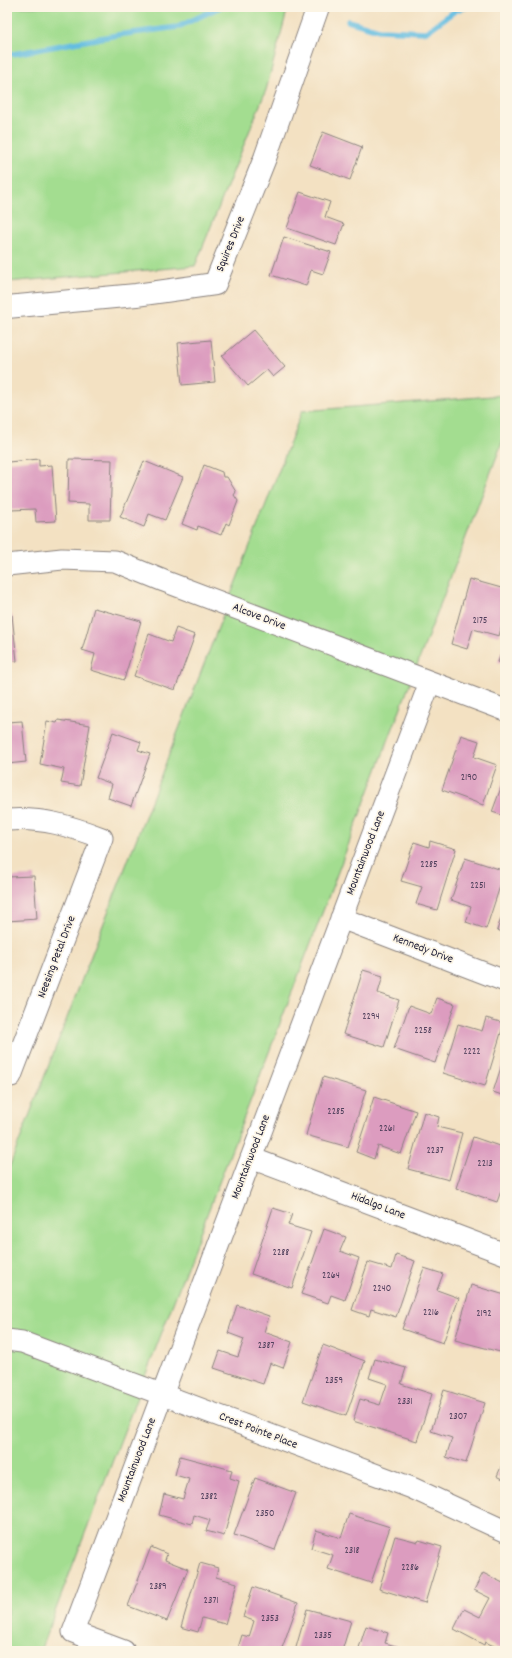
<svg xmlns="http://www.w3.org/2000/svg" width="512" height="1658" font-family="Dekko,sans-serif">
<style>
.green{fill:#a3dd90;stroke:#628066}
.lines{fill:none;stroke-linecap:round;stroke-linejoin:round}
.stream{stroke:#64bde1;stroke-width:5.5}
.building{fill:#dc9cbf}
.minor-casing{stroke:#8a827e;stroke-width:23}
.tertiary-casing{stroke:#8a827e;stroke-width:24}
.minor{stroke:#fff;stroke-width:21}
.tertiary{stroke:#fff;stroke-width:22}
.labels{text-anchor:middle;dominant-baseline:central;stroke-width:3.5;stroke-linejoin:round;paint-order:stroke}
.number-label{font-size:10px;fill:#50405c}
.street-label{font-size:12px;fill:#22223b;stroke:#fcf5e5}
</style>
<rect width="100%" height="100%" fill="#fcf5e5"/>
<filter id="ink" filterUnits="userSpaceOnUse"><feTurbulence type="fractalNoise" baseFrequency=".025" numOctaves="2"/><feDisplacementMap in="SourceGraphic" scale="8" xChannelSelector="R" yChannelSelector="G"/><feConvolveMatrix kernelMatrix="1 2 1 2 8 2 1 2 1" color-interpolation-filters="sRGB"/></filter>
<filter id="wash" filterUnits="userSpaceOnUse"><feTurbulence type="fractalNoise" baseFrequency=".012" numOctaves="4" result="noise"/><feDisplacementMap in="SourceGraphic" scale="16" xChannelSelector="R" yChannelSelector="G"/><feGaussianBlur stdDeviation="0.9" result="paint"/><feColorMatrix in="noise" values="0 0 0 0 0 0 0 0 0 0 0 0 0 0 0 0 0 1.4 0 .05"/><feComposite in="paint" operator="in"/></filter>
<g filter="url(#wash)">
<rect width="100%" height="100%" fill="#f3e1c2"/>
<path class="green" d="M 7,7 L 288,7 L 266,90 L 195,266 L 7,282 Z
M 505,395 L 505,435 L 40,1651 L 7,1651 L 7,1173 L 302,411 Z"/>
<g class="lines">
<path class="stream" d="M 348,21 L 379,30 L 426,32 L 456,10 L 466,7
M 7,52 L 13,54 L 117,35 L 178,27 L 220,7"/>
</g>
<g id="blocks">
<path class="building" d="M 323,132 L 362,147 L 350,180 L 310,165 Z
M 300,192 L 330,202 L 325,217 L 344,224 L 336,245 L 287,228 Z
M 284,237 L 331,252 L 323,274 L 311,270 L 306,286 L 271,275 Z
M 253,330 L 285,367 L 273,377 L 267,370 L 248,386 L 222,356 Z
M 211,340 L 215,382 L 182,385 L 178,343 Z
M 39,459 L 39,466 L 52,465 L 56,521 L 36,522 L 35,509 L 11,510 L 8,462 Z
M 69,459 L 112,460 L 110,520 L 89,520 L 89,504 L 68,503 Z
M 144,461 L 183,477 L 165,520 L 149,514 L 144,527 L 120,517 Z
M 204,465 L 222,472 L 223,477 L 227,477 L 236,492 L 234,495 L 238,501 L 229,525 L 226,523 L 221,535 L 198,526 L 197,530 L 182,524 Z
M 469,579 L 505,589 L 505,613 L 499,636 L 473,629 L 467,649 L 451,644 Z
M 94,608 L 141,621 L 124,680 L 91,670 L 95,654 L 82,650 Z
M 12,615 L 17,661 L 7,662 L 7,616 Z
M 176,628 L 195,635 L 175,690 L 134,676 L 149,634 L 171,642 Z
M 505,643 L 505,664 L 498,662 Z
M 58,720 L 90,725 L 80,786 L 61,783 L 64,769 L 40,764 L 47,721 L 57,723 Z
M 22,721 L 26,762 L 7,764 L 7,722 Z
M 113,732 L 141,742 L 138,750 L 150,754 L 131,806 L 108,798 L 112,784 L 96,778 Z
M 461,735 L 479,741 L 474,757 L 497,765 L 483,805 L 442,790 Z
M 505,777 L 505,816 L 492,812 Z
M 430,841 L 456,849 L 437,910 L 416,904 L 422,887 L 401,881 L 414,842 L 429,847 Z
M 465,858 L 505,871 L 486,929 L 466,922 L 471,907 L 451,900 Z
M 34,876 L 37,919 L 7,921 L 7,877 Z
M 505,907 L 505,933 L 497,930 Z
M 363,970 L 383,976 L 378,993 L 399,1000 L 384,1047 L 343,1034 Z
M 437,998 L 455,1004 L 435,1063 L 394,1049 L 409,1006 L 431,1014 Z
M 486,1018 L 504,1023 L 485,1086 L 443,1073 L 458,1024 L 482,1031 Z
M 505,1055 L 505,1096 L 493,1092 Z
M 323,1077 L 366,1090 L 348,1147 L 306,1135 Z
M 374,1097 L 416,1111 L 401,1154 L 378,1146 L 374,1159 L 356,1152 Z
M 424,1112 L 439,1117 L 437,1127 L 462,1133 L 449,1180 L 408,1169 Z
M 473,1137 L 505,1148 L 505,1180 L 497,1202 L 456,1188 Z
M 273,1208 L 292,1214 L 288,1225 L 311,1232 L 292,1288 L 251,1274 Z
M 324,1229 L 346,1237 L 340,1251 L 359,1258 L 345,1300 L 331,1295 L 328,1303 L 301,1294 Z
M 396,1255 L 415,1261 L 396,1317 L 371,1309 L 369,1316 L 352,1310 L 368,1262 L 392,1269 Z
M 424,1268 L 443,1274 L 437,1290 L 459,1298 L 443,1343 L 402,1329 Z
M 471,1285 L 505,1295 L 505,1333 L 500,1352 L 455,1340 Z
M 237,1305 L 269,1316 L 264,1332 L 292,1342 L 283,1368 L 270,1363 L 263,1384 L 214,1368 L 220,1351 L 238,1357 L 244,1339 L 228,1333 Z
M 323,1345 L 365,1361 L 346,1416 L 303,1401 Z
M 505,1353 L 505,1366 L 501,1364 Z
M 375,1359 L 406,1368 L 401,1384 L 432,1394 L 417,1441 L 353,1421 L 360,1399 L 380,1405 L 387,1384 L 369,1378 Z
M 444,1390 L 485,1403 L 466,1463 L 446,1457 L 452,1438 L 431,1431 Z
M 180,1456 L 232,1470 L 230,1478 L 239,1481 L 224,1536 L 206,1531 L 210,1520 L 194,1515 L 192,1524 L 159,1515 L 164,1494 L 183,1499 L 189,1479 L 175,1475 Z
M 505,1458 L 505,1480 L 497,1476 Z
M 255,1478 L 296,1493 L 275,1550 L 234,1535 Z
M 349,1514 L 390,1527 L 371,1583 L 328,1569 L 333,1555 L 311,1548 L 316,1530 L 341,1538 Z
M 395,1536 L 418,1542 L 419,1540 L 442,1547 L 425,1603 L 379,1589 Z
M 151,1547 L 167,1554 L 165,1560 L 188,1569 L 167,1621 L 128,1606 Z
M 200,1563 L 218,1568 L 216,1577 L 237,1583 L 225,1624 L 202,1618 L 198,1632 L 181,1627 Z
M 483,1573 L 505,1584 L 505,1651 L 485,1642 L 484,1645 L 454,1629 L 464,1609 L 480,1617 L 490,1598 L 474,1590 Z
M 253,1587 L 298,1603 L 281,1651 L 246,1651 L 238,1648 L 242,1635 L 249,1637 L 254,1621 L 243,1617 Z
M 307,1609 L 351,1621 L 342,1651 L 295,1651 Z
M 366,1626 L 388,1633 L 385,1643 L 407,1649 L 406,1651 L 358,1651 Z"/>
</g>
</g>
<g filter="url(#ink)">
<use href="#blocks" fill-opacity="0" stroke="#8a827e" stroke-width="1"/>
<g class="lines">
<defs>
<path id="minor" d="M 7,565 L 62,559 L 115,561 L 164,581 L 505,710
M 7,820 C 42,817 70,826 102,838 L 11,1076 L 7,1076
M 341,918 L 505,981
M 251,1158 L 505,1254
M 7,1340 L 22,1342 L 412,1488 L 505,1531
M 124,1651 L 73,1632 L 430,682"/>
<path id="tertiary" d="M 7,307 L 136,295 L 215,284 L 265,158 L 318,7"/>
</defs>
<use href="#minor" class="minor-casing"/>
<use href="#tertiary" class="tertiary-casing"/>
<use href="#minor" class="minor"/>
<use href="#tertiary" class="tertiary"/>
</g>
</g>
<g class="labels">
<g class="number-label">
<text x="480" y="621">2175</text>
<text x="469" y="778">2190</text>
<text x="429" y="865">2285</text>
<text x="478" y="886">2251</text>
<text x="371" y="1017">2294</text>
<text x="423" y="1031">2258</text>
<text x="472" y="1052">2222</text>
<text x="336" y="1112">2285</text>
<text x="387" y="1129">2261</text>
<text x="435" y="1151">2237</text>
<text x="485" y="1164">2213</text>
<text x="281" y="1253">2288</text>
<text x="331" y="1276">2264</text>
<text x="382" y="1289">2240</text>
<text x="431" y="1313">2216</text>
<text x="484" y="1314">2192</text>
<text x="266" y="1346">2387</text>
<text x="334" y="1381">2359</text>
<text x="405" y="1402">2331</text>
<text x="458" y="1417">2307</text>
<text x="209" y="1497">2382</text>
<text x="265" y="1514">2350</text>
<text x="352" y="1551">2318</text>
<text x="410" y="1568">2286</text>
<text x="158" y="1587">2389</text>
<text x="211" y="1601">2371</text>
<text x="270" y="1619">2353</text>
<text x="323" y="1636">2335</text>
</g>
<g class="street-label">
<text transform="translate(231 244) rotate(-68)">Squires Drive</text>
<text transform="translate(259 617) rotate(21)">Alcove Drive</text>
<text transform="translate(366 853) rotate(-69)">Mountainwood Lane</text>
<text transform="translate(423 949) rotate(21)">Kennedy Drive</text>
<text transform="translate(57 957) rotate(-69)">Neesing Petal Drive</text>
<text transform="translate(251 1157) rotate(-69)">Mountainwood Lane</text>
<text transform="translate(378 1206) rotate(21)">Hidalgo Lane</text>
<text transform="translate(258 1431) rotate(21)">Crest Pointe Place</text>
<text transform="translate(137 1460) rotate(-69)">Mountainwood Lane</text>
</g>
</g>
<rect width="512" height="1658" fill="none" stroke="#fcf5e5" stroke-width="24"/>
</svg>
